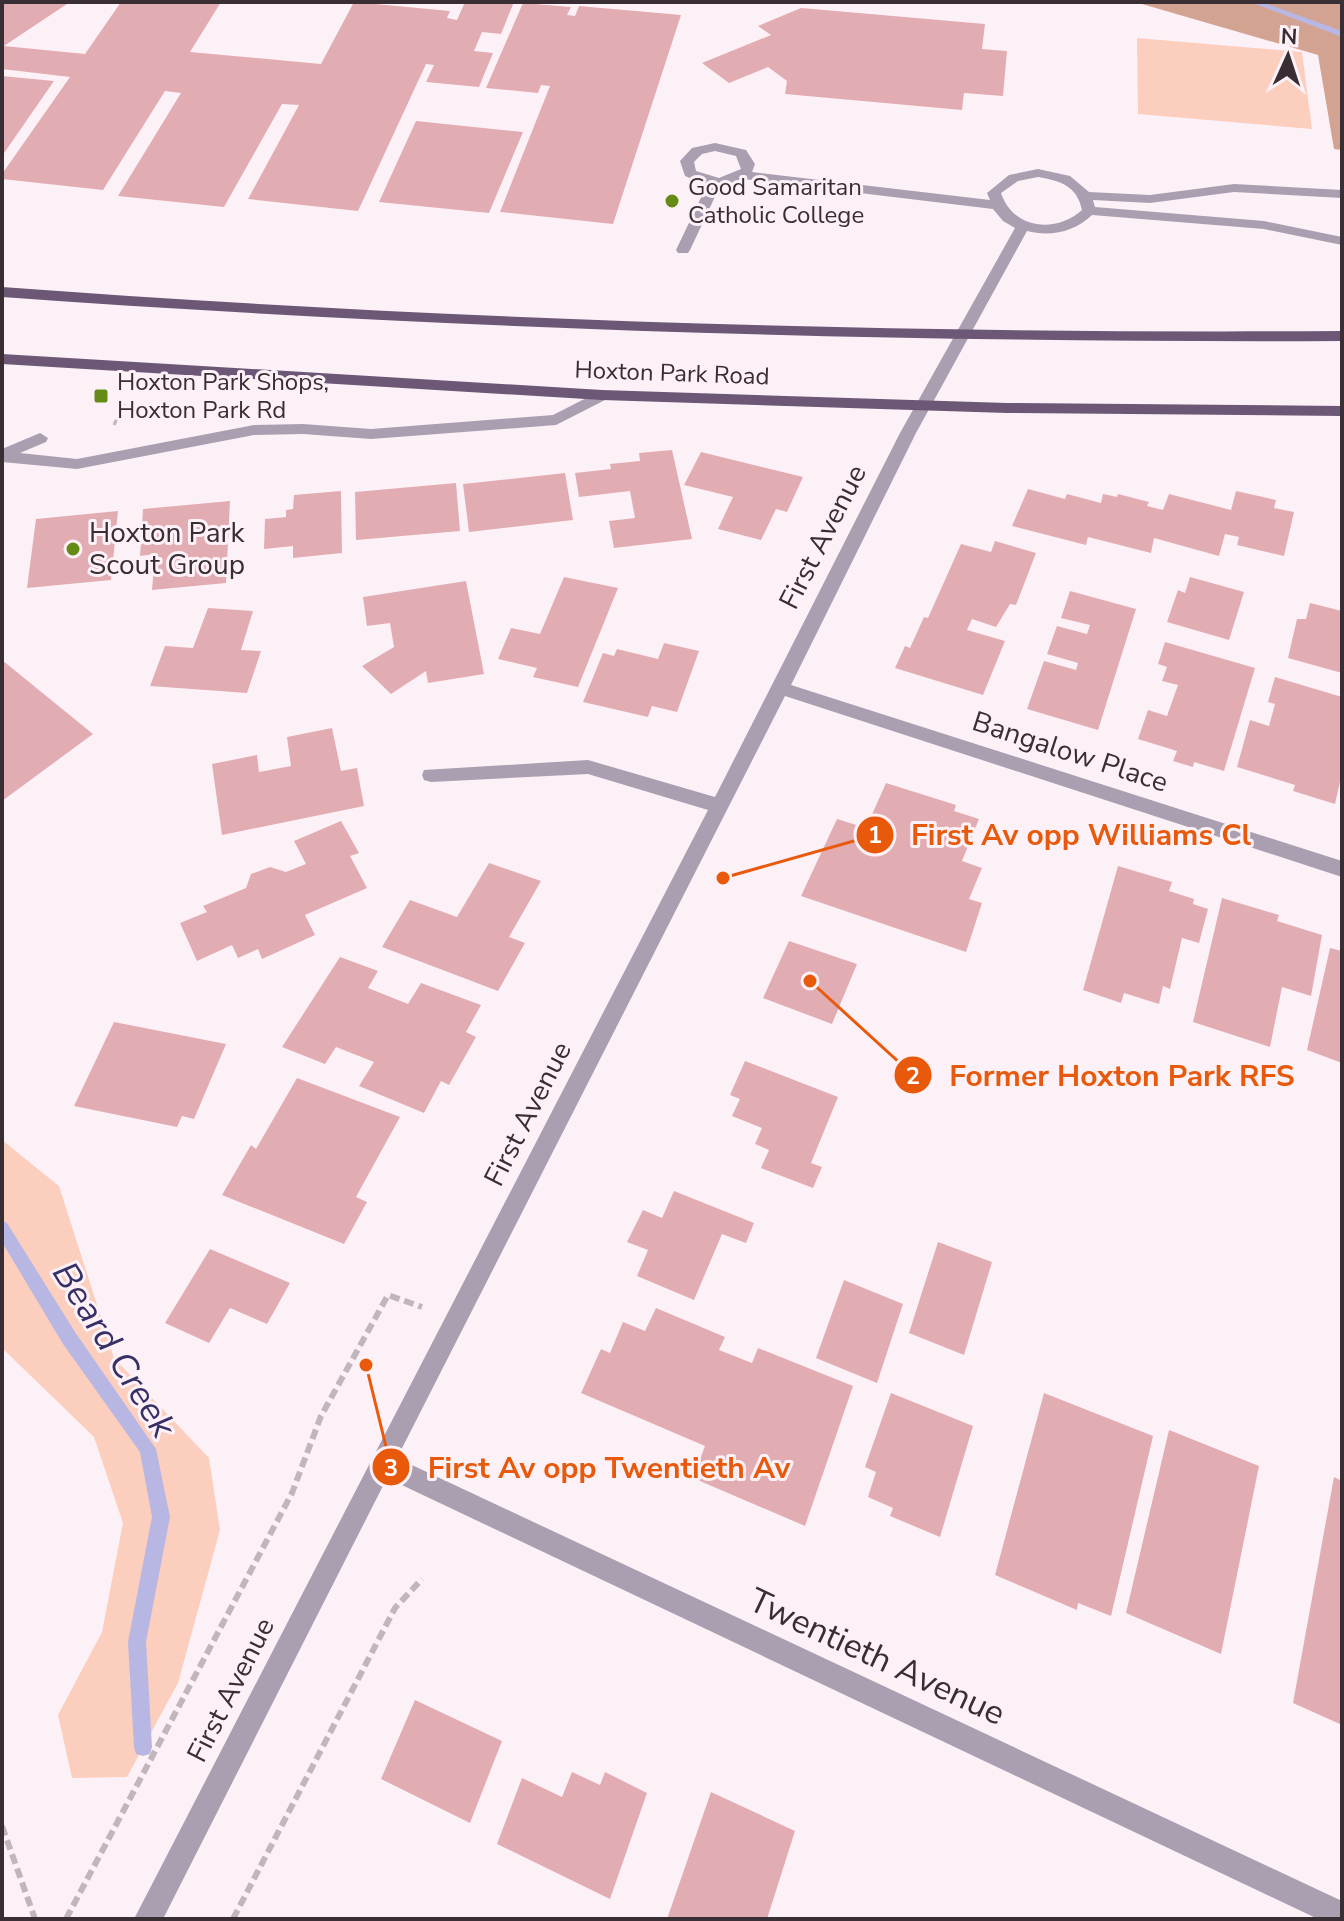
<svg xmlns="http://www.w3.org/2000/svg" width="1344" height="1921" font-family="'Nunito Sans',sans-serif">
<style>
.green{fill:#fbcebe}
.forest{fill:#d3a392}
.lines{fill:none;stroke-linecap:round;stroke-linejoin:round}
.stream{fill:#b8b7e4;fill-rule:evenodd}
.building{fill:#e2adb2}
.path-far1{stroke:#c2b6bd;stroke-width:3;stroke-dasharray:6 3;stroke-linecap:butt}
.path{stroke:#c2b6bd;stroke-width:6;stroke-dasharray:10 5;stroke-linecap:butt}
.lane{fill:#aa9fb0;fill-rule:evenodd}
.street{fill:#aa9fb0;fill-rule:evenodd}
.primary{fill:#6c5876;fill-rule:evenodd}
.poi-dot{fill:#658b16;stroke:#fdf1f8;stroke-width:3}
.labels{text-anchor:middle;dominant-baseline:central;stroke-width:6;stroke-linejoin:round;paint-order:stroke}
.far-poi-label{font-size:24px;fill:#392e34;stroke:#fdf1f8;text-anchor:start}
.far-street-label{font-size:24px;fill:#392e34;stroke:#fdf1f8}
.poi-label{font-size:28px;fill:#392e34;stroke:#fdf1f8;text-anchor:start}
.street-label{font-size:28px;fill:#392e34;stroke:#fdf1f8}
.near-street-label{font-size:34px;fill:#392e34;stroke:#fdf1f8}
.near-water-label{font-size:36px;font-style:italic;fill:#363066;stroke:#fdf1f8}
.leader{fill:none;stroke:#e8590c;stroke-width:3}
.callout-dot{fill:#e8590c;stroke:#fdf1f8;stroke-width:3}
.mark-label{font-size:24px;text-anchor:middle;font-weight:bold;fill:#fff}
.callout-label{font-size:30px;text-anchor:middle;font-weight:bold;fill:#e8590c;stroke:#fdf1f8;stroke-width:6;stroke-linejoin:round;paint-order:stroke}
</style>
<rect width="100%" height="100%" fill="#fdf1f8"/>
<path class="green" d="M 1137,38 L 1302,52 L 1312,129 L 1138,114 Z
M 2,1140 L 59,1186 L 114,1358 L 209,1458 L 220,1530 L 178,1683 L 127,1777 L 72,1778 L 58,1715 L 102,1632 L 123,1523 L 94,1437 L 2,1348 Z"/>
<path class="forest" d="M 1135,2 L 1342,2 L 1342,150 L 1334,149 L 1318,55 Z"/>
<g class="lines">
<path class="stream" d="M 1250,2 L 1262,2 L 1342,31 L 1342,37 Z
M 2,1221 L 7,1223 L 75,1332 L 156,1449 L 170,1517 L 146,1642 L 152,1747 L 150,1754 L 143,1756 L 136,1754 L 134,1747 L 128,1642 L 152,1517 L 140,1452 L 63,1344 L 2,1242 Z"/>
</g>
<path class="building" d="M 2,2 L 70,2 L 4,46 L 85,54 L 121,2 L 221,2 L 190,52 L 321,64 L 354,2 L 450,11 L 447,18 L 457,20 L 465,2 L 514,2 L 501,34 L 482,32 L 474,51 L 493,53 L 479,87 L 426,82 L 434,65 L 426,64 L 358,211 L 248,199 L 299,105 L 282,104 L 224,207 L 118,196 L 181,93 L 165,91 L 103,190 L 2,179 L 2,174 L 70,77 L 2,69 Z
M 523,3 L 571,7 L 567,15 L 575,16 L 579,6 L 681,15 L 613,224 L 500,212 L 550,86 L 541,85 L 538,93 L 486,88 Z
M 801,8 L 985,24 L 982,49 L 1007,51 L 1003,96 L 964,93 L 962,110 L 785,94 L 787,81 L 768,67 L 729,83 L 702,63 L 771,35 L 758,26 Z
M 2,76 L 54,81 L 2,156 Z
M 416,121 L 523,132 L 489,213 L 379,202 Z
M 672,450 L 692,539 L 614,548 L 609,521 L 635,518 L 630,491 L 579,497 L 575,473 L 611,469 L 610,464 L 640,461 L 639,453 Z
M 701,452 L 803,477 L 787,512 L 776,509 L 761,540 L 718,529 L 733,497 L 684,485 Z
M 565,473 L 573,520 L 469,532 L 463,484 Z
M 456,483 L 460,531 L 356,540 L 355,492 Z
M 1028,489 L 1065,499 L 1067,494 L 1101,503 L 1103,494 L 1117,497 L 1118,494 L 1149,502 L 1147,506 L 1163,510 L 1169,494 L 1231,510 L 1236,491 L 1276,500 L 1274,508 L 1294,512 L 1284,556 L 1237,545 L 1239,537 L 1225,534 L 1219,556 L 1154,538 L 1151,553 L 1088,537 L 1086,545 L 1012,526 Z
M 341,491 L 342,553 L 293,558 L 293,546 L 264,549 L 265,519 L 286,517 L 286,510 L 293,509 L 294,495 Z
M 230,501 L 226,583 L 152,590 L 155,554 L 140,556 L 143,509 Z
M 118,511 L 111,580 L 27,588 L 36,519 Z
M 995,541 L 1036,553 L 1016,605 L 1010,604 L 996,627 L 972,619 L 967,630 L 1005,641 L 983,695 L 895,668 L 905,646 L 910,648 L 924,617 L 928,618 L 961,544 L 991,552 Z
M 564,577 L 618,588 L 578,687 L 533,677 L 537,668 L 498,659 L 511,628 L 540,634 Z
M 1190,577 L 1244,592 L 1229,640 L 1167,622 L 1178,590 L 1185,593 Z
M 466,581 L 484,674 L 428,683 L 426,671 L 391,694 L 362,666 L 394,647 L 390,623 L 367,626 L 363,597 Z
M 1070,591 L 1136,609 L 1098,730 L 1027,709 L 1044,661 L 1076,670 L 1078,663 L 1047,654 L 1057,626 L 1087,634 L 1090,625 L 1061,618 Z
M 1310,603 L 1342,611 L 1342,673 L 1288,658 L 1297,619 L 1306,619 Z
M 208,608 L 253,611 L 241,650 L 261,651 L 247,693 L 150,686 L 165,646 L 193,648 Z
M 1165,642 L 1255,668 L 1224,771 L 1194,762 L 1193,767 L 1173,761 L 1177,751 L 1138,739 L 1148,710 L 1167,716 L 1178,685 L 1162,681 L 1167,667 L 1158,664 Z
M 664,643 L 699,651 L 677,712 L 652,706 L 648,717 L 583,702 L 603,653 L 614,656 L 617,649 L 658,659 Z
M 2,660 L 93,734 L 2,801 Z
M 1275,677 L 1342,697 L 1342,773 L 1335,804 L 1293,791 L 1295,785 L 1237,767 L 1250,720 L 1269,726 L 1275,704 L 1268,702 Z
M 332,728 L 341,771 L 357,768 L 364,806 L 222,835 L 212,764 L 257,755 L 259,772 L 291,766 L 287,737 Z
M 886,783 L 956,805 L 954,811 L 979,819 L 962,861 L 982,868 L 969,899 L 982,903 L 966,952 L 801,896 L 837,819 L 866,828 Z
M 341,821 L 359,853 L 350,856 L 367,888 L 305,915 L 315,935 L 262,959 L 258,949 L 238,958 L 232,945 L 197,961 L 180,923 L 207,912 L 203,906 L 246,888 L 251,874 L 270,867 L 286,872 L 306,864 L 294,841 Z
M 489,863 L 541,881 L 509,937 L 525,943 L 498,991 L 382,947 L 410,900 L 457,917 Z
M 1118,866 L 1172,882 L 1169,891 L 1194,899 L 1193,904 L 1208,909 L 1199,943 L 1182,938 L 1170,989 L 1163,986 L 1159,1004 L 1124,993 L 1121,1003 L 1083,990 Z
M 1222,898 L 1279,915 L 1277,921 L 1322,935 L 1311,996 L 1282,987 L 1270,1047 L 1193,1022 Z
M 789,941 L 857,964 L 832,1024 L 763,998 Z
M 1330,948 L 1342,951 L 1342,1063 L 1307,1050 Z
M 340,957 L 378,971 L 368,988 L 408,1004 L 421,983 L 481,1005 L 466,1032 L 476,1037 L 449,1085 L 441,1081 L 424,1113 L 359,1086 L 374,1062 L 336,1047 L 325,1064 L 282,1047 Z
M 114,1022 L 226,1044 L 194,1119 L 182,1116 L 177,1127 L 74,1106 Z
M 745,1061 L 838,1097 L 811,1163 L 822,1167 L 813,1188 L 761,1168 L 769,1150 L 755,1144 L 762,1128 L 732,1116 L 740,1099 L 730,1095 Z
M 297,1078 L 400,1117 L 356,1197 L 367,1202 L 344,1244 L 222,1195 L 251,1145 L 256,1149 Z
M 674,1191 L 754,1223 L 746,1243 L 722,1234 L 694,1300 L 637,1276 L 648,1250 L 627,1242 L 643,1210 L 662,1218 Z
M 938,1242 L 992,1262 L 964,1355 L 909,1333 Z
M 210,1249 L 290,1283 L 267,1324 L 230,1308 L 209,1343 L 165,1323 Z
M 844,1280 L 903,1304 L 877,1383 L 816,1358 Z
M 656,1308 L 725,1337 L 719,1350 L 752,1363 L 758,1348 L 853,1386 L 805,1526 L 693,1478 L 705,1446 L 581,1393 L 601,1349 L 610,1353 L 623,1322 L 645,1331 Z
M 891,1393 L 973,1426 L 940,1537 L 890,1516 L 893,1508 L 868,1497 L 876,1472 L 865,1467 Z
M 1044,1393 L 1153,1436 L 1111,1616 L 1078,1603 L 1077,1610 L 995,1575 Z
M 1169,1430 L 1259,1466 L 1221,1654 L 1126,1613 Z
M 1334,1477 L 1342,1481 L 1342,1725 L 1293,1703 Z
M 415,1700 L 502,1741 L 470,1823 L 381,1779 Z
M 572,1772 L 600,1785 L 605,1772 L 647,1793 L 610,1899 L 497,1844 L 522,1778 L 562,1797 Z
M 711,1792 L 795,1831 L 767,1919 L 667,1919 Z"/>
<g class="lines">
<path class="path-far1" d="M 114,425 L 124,404"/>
<path class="path" d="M 2,1826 L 35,1919
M 66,1919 L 292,1493 L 321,1416 L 388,1295 L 422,1307
M 233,1919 L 395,1608 L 422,1579"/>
<path class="lane" d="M 602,390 L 610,395 L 607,399 L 556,425 L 371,439 L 303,434 L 254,435 L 77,469 L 2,462 L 2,449 L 40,433 L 48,438 L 46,442 L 20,453 L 77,459 L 254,425 L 303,424 L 371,429 L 553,415 Z"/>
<path class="street" d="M 715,143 L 746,150 L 755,164 L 752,172 L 990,200 L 987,193 L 1009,175 L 1038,169 L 1070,176 L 1089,192 L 1150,195 L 1234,184 L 1342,190 L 1342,198 L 1234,192 L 1150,203 L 1093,200 L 1095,207 L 1264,221 L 1342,237 L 1342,245 L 1264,229 L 1092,215 C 1075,232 1050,237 1027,231 L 916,433 L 791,685 L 1342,861 L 1342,877 L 785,696 L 397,1458 L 1342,1901 L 1342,1919 L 1318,1919 L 387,1478 L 163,1919 L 134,1919 L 708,810 L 588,774 L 431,782 L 424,780 L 422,775 L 424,770 L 588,760 L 715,797 L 900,433 L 1015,228 L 1003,221 L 993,209 L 744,179 L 720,186 L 690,250 L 688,253 L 678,253 L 676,250 L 707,185 L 685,176 L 680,161 L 692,148 ZM 715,151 L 736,156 L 741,169 L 719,178 L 696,171 L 694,162 L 702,154 ZM 1038,177 C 1061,181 1077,186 1082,210 C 1055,234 1013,229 1001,193 L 1018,181 Z"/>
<path class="primary" d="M 2,287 C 448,320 894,334 1342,331 L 1342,341 C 894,343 448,329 2,297 Z
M 2,354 L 602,390 L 1007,403 L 1342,406 L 1342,416 L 1007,413 L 602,400 L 2,364 Z"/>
</g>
<g class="poi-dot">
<circle cx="672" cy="201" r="8"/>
<rect x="93" y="388" width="16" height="16" rx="4"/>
<circle cx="73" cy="549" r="8"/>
</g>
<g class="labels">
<g class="far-poi-label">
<text x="688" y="187">Good Samaritan<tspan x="688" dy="28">Catholic College</tspan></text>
<text x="117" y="382">Hoxton Park Shops,<tspan x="117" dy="28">Hoxton Park Rd</tspan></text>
</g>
<g class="far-street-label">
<text transform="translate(672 373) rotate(2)">Hoxton Park Road</text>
</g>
<g class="poi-label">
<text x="89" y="533">Hoxton Park<tspan x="89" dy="32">Scout Group</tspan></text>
</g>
<g class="street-label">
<text transform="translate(823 537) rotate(-63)">First Avenue</text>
<text transform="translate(1070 752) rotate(18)">Bangalow Place</text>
<text transform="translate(528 1114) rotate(-63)">First Avenue</text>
<text transform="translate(231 1690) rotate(-63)">First Avenue</text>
</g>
<g class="near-street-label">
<text transform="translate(877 1657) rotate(25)">Twentieth Avenue</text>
</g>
<g class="near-water-label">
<text transform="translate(114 1350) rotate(58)">Beard Creek</text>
</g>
</g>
<path class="leader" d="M723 878L875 835M810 981L913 1075M366 1365L391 1467"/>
<g class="callout-dot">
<circle cx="723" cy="878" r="8"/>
<circle cx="810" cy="981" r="8"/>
<circle cx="366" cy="1365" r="8"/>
<circle cx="875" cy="835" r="20"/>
<circle cx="913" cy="1075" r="20"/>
<circle cx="391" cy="1467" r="20"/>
</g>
<g class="mark-label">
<text x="875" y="843">1</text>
<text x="913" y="1084">2</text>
<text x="391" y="1476">3</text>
</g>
<g class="callout-label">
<text x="1081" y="845">First Av opp Williams Cl</text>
<text x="1122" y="1086">Former Hoxton Park RFS</text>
<text x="609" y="1478">First Av opp Twentieth Av</text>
</g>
<rect width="1344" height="1921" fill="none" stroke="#392e34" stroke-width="8"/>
<g transform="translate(1288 56) rotate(3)" stroke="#fdf1f8" stroke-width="6" paint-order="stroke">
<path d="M0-6L14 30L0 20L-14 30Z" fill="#392e34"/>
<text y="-12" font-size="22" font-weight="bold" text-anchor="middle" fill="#392e34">N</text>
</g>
</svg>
